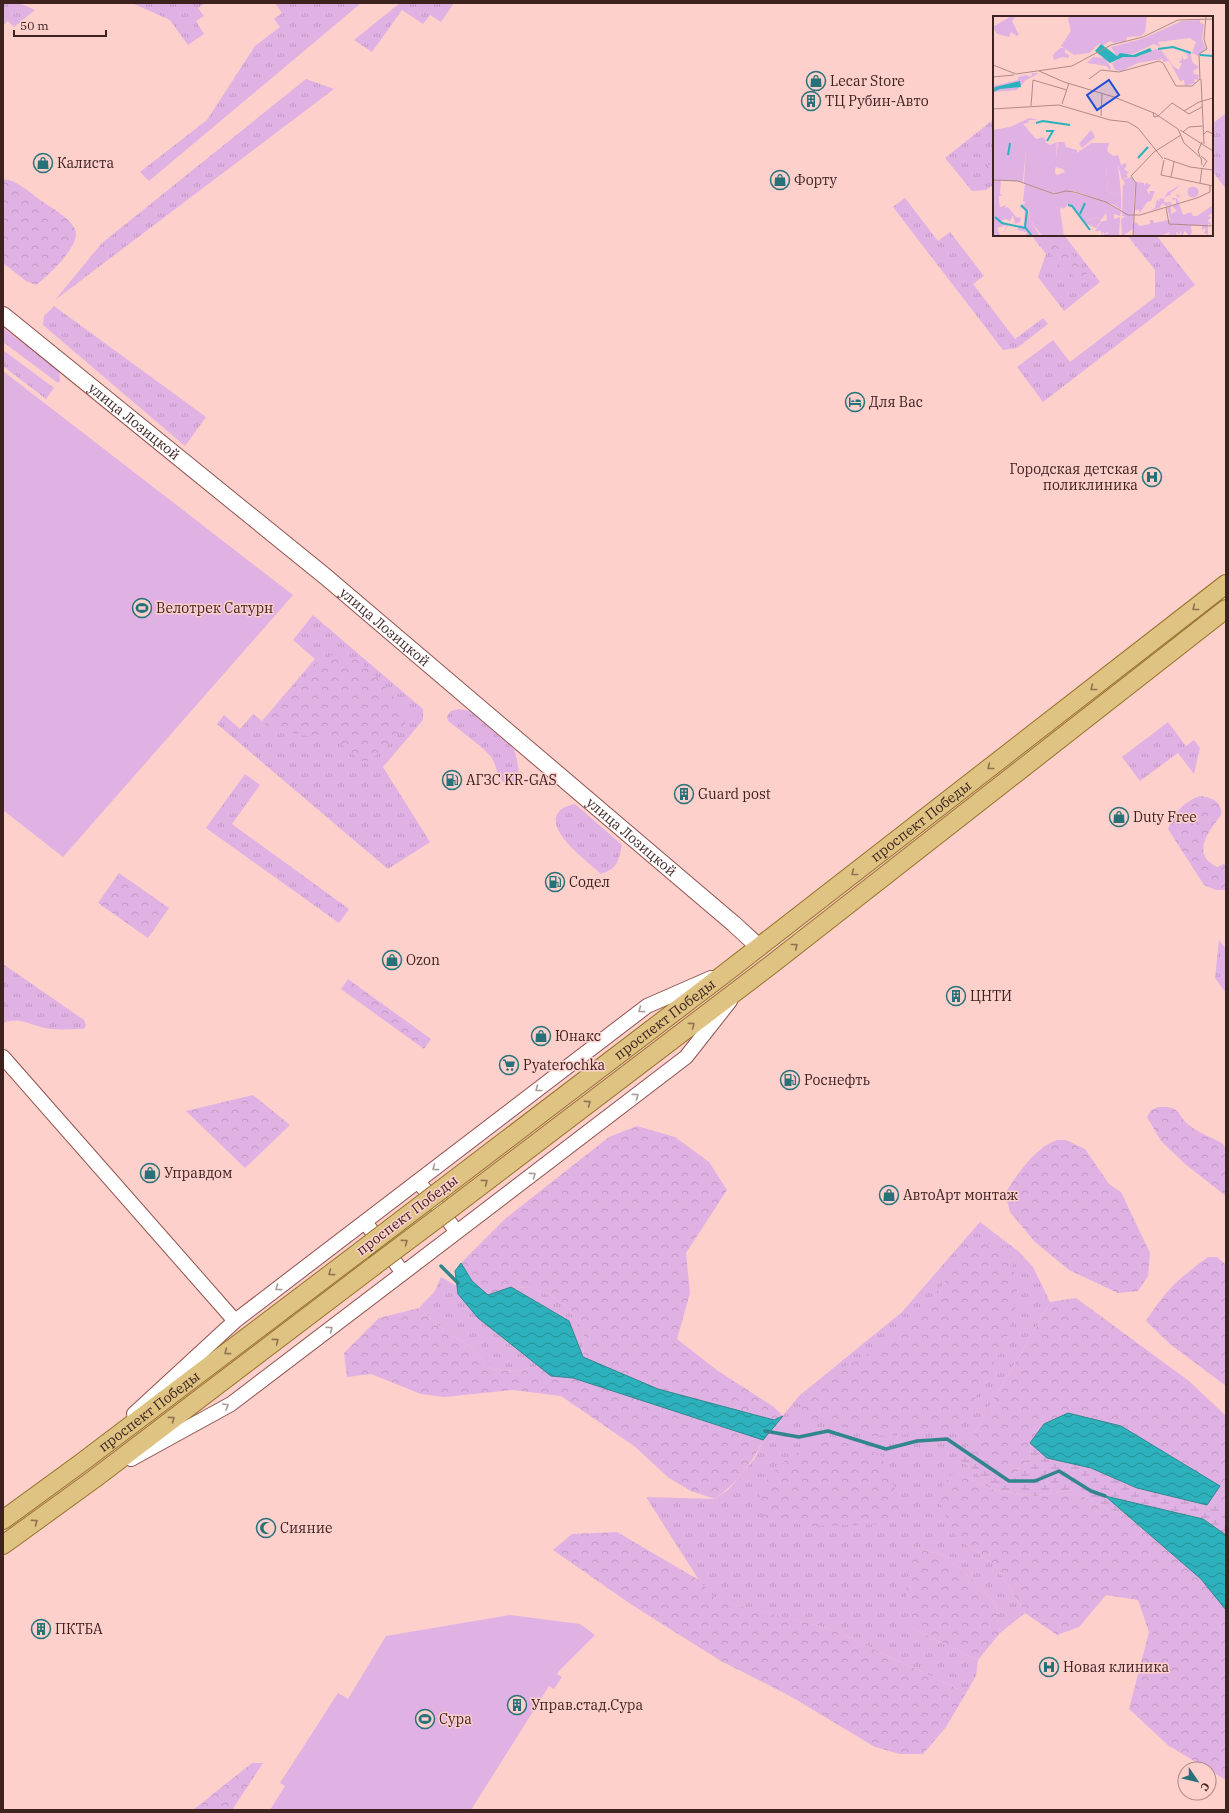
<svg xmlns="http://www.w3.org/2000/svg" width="1229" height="1813" font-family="'IBM Plex Serif',serif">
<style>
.grass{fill:url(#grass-tufts)}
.forest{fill:url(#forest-crowns)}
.wetland{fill:url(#wetland-marsh)}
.pitch{fill:#e0b1e3}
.water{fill:url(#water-waves);stroke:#31868e}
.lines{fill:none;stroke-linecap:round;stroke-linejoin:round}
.stream{stroke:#31868e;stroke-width:3.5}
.tertiary-casing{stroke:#92514d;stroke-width:16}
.secondary-casing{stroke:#92514d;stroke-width:18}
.primary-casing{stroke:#98712a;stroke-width:20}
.tertiary{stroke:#fff;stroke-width:14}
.secondary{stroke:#fff;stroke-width:16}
.primary{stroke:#dec383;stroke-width:18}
.primary-bridge-casing{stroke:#98712a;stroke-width:20;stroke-linecap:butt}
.primary-bridge{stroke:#dec383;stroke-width:18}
.oneway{stroke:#8e7252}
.oneway2{stroke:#a89c9b}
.labels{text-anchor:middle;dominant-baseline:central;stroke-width:3;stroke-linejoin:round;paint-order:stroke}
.poi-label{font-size:14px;fill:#3e2220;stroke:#fdd0cc;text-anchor:start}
.street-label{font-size:14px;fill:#3e2220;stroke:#fdd0cc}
.inset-river{fill:none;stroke:#2cb1bd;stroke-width:2}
.inset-road{fill:none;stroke:#b18a87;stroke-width:1}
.view{fill:#1d4ed8;fill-opacity:0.15;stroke:#1d4ed8;stroke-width:2}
.inset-edge{fill:none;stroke:#3e2220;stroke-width:2}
</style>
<defs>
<pattern id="grass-tufts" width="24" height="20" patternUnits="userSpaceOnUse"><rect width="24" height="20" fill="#e0b1e3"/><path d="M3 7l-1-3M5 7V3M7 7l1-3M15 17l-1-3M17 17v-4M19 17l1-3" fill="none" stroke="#c198c2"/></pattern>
<pattern id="forest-crowns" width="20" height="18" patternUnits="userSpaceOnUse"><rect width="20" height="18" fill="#e0b1e3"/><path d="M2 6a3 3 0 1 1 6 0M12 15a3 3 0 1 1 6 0" fill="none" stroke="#c198c2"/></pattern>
<pattern id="wetland-marsh" width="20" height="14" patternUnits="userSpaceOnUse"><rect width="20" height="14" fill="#e0b1e3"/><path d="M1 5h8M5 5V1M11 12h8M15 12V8" fill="none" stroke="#c198c2"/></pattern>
<pattern id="water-waves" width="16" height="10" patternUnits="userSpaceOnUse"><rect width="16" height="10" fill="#2cb1bd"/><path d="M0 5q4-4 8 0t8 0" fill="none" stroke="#279099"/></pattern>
</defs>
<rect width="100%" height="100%" fill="#fdd0cc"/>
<path class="grass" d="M 7,3 L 19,3 L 35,10 L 14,27 L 8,21 L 3,25 L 3,4 Z
M 132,3 L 205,3 L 198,8 L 204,16 L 196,21 L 204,34 L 188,45 L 170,20 Z
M 275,3 L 359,3 L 360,4 L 149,181 L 140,172 L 207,120 L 255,46 L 280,27 L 274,19 L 282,13 Z
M 400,3 L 454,3 L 441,22 L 430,15 L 423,24 L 402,10 L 372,52 L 354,40 Z
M 306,79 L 334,89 L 55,300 L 102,243 Z
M 1226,113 L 1226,189 L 1212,171 L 1212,124 Z
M 994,119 L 994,184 L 986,190 L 972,191 L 945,158 Z
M 905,198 L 938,241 L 950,232 L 984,276 L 973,284 L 1015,339 L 1043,318 L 1048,324 L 1017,348 L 1003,350 L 893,207 Z
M 1031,235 L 1064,235 L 1100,282 L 1064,311 L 1038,277 L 1046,254 Z
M 1127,235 L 1156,235 L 1195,285 L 1043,402 L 1017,367 L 1053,340 L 1070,362 L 1155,297 L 1155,270 Z
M 54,306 L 206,417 L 185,446 L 43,325 L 44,316 Z
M 3,328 L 59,370 L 60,381 L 58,383 L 3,342 Z
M 3,350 L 54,388 L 46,399 L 3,366 Z
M 313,615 L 423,709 L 423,720 L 383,767 L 430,842 L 388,869 L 217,724 L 224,715 L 240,729 L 253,714 L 262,721 L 315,659 L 293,640 Z
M 459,709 L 470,711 L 514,749 C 517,760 523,777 513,786 C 497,784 498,769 492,758 C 487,750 457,728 448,721 L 447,716 L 451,711 Z
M 1168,722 L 1186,746 L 1194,740 L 1200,748 L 1194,774 L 1178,753 L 1140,781 L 1122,757 Z
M 245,774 L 260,785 L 232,824 L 349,909 L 339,923 L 206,828 Z
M 575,804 L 622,845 C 618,862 618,868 601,874 C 588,861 537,826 563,808 C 566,806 571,805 575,804 Z
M 1219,940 L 1226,949 L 1226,993 L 1215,978 Z
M 3,964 L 84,1020 L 86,1025 L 84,1029 C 74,1029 63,1030 52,1029 C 36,1028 19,1015 3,1023 Z
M 980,1222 L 1018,1251 L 1033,1267 L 1050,1302 C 1023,1353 990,1400 965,1452 L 959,1447 L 961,1461 L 976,1472 L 994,1490 L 954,1471 L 957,1538 L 995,1565 L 1025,1613 L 1000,1633 L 996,1604 L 974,1581 L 943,1555 L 911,1546 L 915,1630 L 978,1660 L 976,1676 L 966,1693 L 831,1629 L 711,1599 L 646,1497 L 715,1499 L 729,1489 L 755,1458 L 763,1440 L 799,1396 L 902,1312 Z
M 441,1277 L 457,1286 C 460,1310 518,1350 539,1366 L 514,1371 L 491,1369 L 471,1347 L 444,1330 L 419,1308 L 435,1291 Z
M 511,1287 L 533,1288 L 551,1296 L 568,1308 L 584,1331 L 583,1357 L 569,1321 Z"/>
<path class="forest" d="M 994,161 L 994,179 L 991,182 L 981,171 Z
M 3,179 C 17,180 29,192 40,200 C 50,207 70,218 75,229 C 82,245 48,276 36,285 L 26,281 L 3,263 Z
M 1061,239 L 1087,274 L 1077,282 L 1066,267 L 1062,270 L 1047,249 Z
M 332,655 C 338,655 346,655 351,657 C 366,662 402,704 408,718 C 398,738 384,751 365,762 L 359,760 L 339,742 L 327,738 L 311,737 L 282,730 L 260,732 L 272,715 L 317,664 Z
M 1200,796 C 1211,797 1223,802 1221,815 C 1209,831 1190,854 1217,867 L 1226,863 L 1226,890 L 1216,890 L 1204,885 L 1168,829 C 1173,814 1184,801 1200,796 Z
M 119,873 L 169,908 L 148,938 L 98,903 Z
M 348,979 L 431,1039 L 424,1049 L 341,989 Z
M 253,1095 L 290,1125 L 245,1168 L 186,1111 Z
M 1158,1107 C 1183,1106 1175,1114 1189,1125 C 1198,1133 1212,1137 1223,1144 L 1226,1149 L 1226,1196 L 1185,1164 L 1161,1141 L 1147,1117 L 1151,1110 Z
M 637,1126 L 675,1137 L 709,1162 L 727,1190 L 686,1253 L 690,1293 L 677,1339 L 718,1371 L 774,1407 L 783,1416 L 774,1420 L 658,1389 L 583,1357 L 584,1331 L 568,1308 L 551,1296 L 533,1288 L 511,1287 L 488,1295 L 472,1281 L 461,1263 L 506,1218 L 609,1137 Z
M 1057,1140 L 1066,1140 L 1085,1149 L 1109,1184 L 1121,1192 L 1150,1253 L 1148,1276 L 1138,1291 L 1118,1293 L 1069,1270 L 1035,1242 L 1010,1212 L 1005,1193 C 1019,1173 1034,1148 1057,1140 Z
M 966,1242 L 1010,1246 L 1018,1298 L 1008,1335 L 991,1370 L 960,1425 L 938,1433 L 871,1436 L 827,1419 L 807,1420 L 800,1412 L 800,1401 L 830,1374 L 856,1361 L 900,1334 L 944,1283 Z
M 1208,1257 L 1217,1257 L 1226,1265 L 1226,1386 L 1170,1344 L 1146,1321 C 1165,1291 1179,1278 1208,1257 Z
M 1076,1298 L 1189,1381 L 1226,1416 L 1226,1516 L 1210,1500 L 1219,1486 L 1121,1426 L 1068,1413 L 1044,1424 L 1030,1443 L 1031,1456 L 1009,1481 L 965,1452 C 990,1400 1023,1353 1050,1302 Z
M 419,1308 L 444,1330 L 471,1347 L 491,1369 L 514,1371 L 539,1366 L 551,1376 L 573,1378 L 594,1384 L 763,1440 C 752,1464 736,1483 715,1499 L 691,1491 L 669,1478 L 634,1446 L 561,1396 L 513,1390 L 444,1397 L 421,1394 L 371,1374 L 347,1377 L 344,1353 L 379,1318 Z
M 829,1440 L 857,1445 L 881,1455 L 902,1507 L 894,1518 L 884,1524 L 811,1526 L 762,1518 L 759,1490 C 781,1460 793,1451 829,1440 Z
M 954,1471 L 994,1490 L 1036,1496 L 1070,1490 L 1132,1520 L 1201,1579 L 1226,1610 L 1226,1780 L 1169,1746 L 1129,1709 L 1149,1632 L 1138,1600 L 1106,1595 L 1079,1627 L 1057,1635 L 1025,1613 L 995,1565 L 957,1538 L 936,1495 Z
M 617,1532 L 699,1580 L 716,1600 L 831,1629 L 966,1693 L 946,1727 L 923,1754 L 900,1754 L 875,1747 L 790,1696 L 721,1661 L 632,1605 L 553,1550 L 572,1534 Z
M 911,1546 L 943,1555 L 974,1581 L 996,1604 L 1000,1633 L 978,1660 L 915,1630 L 906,1595 Z
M 252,1763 L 263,1763 L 232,1810 L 193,1810 Z"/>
<path class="wetland" d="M 1030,1443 L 1047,1458 L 1091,1468 L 1137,1488 L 1206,1505 L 1210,1500 L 1226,1516 L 1226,1535 L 1203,1519 L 1106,1497 L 1132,1520 L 1070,1490 L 1036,1496 L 994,1490 L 976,1472 L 961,1461 L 958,1447 L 1009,1481 L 1031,1456 Z"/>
<path class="pitch" d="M 3,371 L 293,595 L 63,857 L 3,810 Z
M 510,1615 L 580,1624 L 595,1635 L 559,1671 L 557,1674 L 562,1677 L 554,1689 L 549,1686 L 471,1810 L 270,1810 L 285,1786 L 280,1783 L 338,1693 L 348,1699 L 386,1636 Z"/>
<path class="water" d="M 461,1263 L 472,1281 L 488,1295 L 511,1287 L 569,1321 L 583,1357 L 658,1389 L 774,1420 L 783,1416 L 763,1440 L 573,1378 L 551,1376 L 478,1318 L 458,1294 L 455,1271 Z
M 1068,1413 L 1121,1426 L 1220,1486 L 1207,1505 L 1137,1488 L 1091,1468 L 1047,1458 L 1030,1443 L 1044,1424 Z
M 1105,1496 L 1203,1519 L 1226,1535 L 1226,1610 L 1201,1579 Z"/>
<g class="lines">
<path class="stream" d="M 441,1266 L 458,1283
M 765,1431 L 799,1437 L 828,1431 L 886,1449 L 917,1441 L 947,1439 L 1009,1481 L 1035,1481 L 1059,1471 L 1091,1491 L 1105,1496"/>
<defs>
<path id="tertiary" d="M 3,1057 L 235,1321
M 418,1181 L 457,1232
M 365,1222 L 403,1273
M 134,1414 L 235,1321 L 647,1006 L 711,978
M 131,1459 L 231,1404 L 457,1232 L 686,1057 L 730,1001"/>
<g id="secondary">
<path id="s1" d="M 3,315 L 326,577 L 734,924 L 759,947"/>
</g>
<g id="primary">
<path id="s2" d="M 442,1189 L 728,971 L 1226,584"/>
<path d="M 454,1206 L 772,964 L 1226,609"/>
<path id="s3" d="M 3,1520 L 81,1463 L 362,1250"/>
<path d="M 3,1545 L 94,1479 L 374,1266"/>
</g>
</defs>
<use href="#tertiary" class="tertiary-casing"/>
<use href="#secondary" class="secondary-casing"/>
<use href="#primary" class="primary-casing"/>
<use href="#tertiary" class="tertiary"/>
<use href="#secondary" class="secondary"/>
<use href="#primary" class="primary"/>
<defs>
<path id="primary-bridge" d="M 362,1250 L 442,1189
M 374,1266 L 454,1206"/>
</defs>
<use href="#primary-bridge" class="primary-bridge-casing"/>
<use href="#primary-bridge" class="primary-bridge"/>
</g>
<defs><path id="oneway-chevron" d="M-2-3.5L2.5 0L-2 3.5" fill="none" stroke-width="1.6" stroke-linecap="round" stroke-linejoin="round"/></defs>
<g class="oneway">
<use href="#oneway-chevron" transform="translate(1195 608) rotate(142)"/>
<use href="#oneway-chevron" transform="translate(1093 688) rotate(142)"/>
<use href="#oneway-chevron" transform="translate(990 767) rotate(142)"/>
<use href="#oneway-chevron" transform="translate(854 873) rotate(142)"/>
<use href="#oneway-chevron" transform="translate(795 946) rotate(-38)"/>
<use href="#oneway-chevron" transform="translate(692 1025) rotate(-37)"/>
<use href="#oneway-chevron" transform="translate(588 1103) rotate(-37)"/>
<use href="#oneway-chevron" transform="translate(485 1182) rotate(-37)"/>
<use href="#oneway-chevron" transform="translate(405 1242) rotate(-37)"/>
<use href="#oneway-chevron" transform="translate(331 1273) rotate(143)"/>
<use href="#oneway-chevron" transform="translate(276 1341) rotate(-37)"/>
<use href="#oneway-chevron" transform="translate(227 1352) rotate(143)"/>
<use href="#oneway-chevron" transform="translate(172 1419) rotate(-37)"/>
<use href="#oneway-chevron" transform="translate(35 1522) rotate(-36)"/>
</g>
<g class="oneway2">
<use href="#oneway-chevron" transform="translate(641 1010) rotate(143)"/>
<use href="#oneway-chevron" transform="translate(538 1089) rotate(142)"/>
<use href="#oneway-chevron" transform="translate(636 1096) rotate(-37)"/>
<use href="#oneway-chevron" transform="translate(435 1168) rotate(143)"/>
<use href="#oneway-chevron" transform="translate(533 1175) rotate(-37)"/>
<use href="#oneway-chevron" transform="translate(278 1288) rotate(143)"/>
<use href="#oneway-chevron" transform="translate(330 1329) rotate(-37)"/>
<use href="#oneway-chevron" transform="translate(226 1406) rotate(-30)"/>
</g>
<defs>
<symbol id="shop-ring" viewBox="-11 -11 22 22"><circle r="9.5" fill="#fdd0cc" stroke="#277178" stroke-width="1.5"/><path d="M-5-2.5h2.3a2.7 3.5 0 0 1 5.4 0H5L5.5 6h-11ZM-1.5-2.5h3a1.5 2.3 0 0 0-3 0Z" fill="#277178"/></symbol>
<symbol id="building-ring" viewBox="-11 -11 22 22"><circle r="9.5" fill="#fdd0cc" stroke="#277178" stroke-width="1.5"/><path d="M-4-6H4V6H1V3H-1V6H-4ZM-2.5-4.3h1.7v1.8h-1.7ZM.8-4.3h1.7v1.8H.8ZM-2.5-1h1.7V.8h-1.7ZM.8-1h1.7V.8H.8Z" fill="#277178"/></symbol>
<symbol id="hotel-ring" viewBox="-11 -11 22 22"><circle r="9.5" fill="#fdd0cc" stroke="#277178" stroke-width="1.5"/><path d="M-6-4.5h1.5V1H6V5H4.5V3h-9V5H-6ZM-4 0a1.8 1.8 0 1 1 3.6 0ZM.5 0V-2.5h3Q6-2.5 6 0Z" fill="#277178"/></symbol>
<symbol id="hospital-ring" viewBox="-11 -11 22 22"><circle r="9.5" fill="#fdd0cc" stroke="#277178" stroke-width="1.5"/><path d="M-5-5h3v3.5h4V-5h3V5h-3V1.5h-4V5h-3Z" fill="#277178"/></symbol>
<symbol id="stadium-ring" viewBox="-11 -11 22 22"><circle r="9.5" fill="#fdd0cc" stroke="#277178" stroke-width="1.5"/><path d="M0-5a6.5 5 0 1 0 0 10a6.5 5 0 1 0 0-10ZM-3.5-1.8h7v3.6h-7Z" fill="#277178"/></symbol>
<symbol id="fuel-ring" viewBox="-11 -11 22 22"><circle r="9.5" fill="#fdd0cc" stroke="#277178" stroke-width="1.5"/><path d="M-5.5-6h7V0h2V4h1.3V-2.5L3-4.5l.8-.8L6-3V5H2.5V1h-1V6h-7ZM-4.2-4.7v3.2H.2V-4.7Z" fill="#277178"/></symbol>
<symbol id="supermarket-ring" viewBox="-11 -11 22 22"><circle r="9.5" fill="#fdd0cc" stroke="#277178" stroke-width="1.5"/><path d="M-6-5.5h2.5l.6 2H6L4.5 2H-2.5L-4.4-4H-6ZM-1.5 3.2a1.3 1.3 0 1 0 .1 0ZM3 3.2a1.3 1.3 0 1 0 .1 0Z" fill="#277178"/></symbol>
<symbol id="mosque-ring" viewBox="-11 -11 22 22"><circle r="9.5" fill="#fdd0cc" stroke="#277178" stroke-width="1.5"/><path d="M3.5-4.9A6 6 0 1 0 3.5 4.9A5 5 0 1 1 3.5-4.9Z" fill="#277178"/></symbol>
</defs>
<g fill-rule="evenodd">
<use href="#shop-ring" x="805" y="70" width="22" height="22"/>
<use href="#building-ring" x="800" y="90" width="22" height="22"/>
<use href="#shop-ring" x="32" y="152" width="22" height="22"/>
<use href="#shop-ring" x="769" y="169" width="22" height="22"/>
<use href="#hotel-ring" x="844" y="391" width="22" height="22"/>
<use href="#hospital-ring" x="1141" y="466" width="22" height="22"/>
<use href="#stadium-ring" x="131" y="597" width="22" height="22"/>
<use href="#fuel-ring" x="441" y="769" width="22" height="22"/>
<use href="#building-ring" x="673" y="783" width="22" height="22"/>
<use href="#shop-ring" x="1108" y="806" width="22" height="22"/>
<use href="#fuel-ring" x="544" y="871" width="22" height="22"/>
<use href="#shop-ring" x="381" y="949" width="22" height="22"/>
<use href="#building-ring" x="945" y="985" width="22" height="22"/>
<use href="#shop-ring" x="530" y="1025" width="22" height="22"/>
<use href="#supermarket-ring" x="498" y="1054" width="22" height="22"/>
<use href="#fuel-ring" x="779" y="1069" width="22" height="22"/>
<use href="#shop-ring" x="139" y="1162" width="22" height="22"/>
<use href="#shop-ring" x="878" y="1184" width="22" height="22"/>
<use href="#mosque-ring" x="255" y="1517" width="22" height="22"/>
<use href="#building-ring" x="30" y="1618" width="22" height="22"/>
<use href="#hospital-ring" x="1038" y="1656" width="22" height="22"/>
<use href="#building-ring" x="506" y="1694" width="22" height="22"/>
<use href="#stadium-ring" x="414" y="1708" width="22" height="22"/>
</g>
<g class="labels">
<g class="poi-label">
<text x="830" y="81">Lecar Store</text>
<text x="825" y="101">ТЦ Рубин-Авто</text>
<text x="57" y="163">Калиста</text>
<text x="794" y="180">Форту</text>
<text x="869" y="402">Для Вас</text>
<text x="1138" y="469" text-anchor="end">Городская детская<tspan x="1138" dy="16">поликлиника</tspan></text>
<text x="156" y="608">Велотрек Сатурн</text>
<text x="466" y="780">АГЗС KR-GAS</text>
<text x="698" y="794">Guard post</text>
<text x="1133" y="817">Duty Free</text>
<text x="569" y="882">Содел</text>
<text x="406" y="960">Ozon</text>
<text x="970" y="996">ЦНТИ</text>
<text x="555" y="1036">Юнакс</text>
<text x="523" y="1065">Pyaterochka</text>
<text x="804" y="1080">Роснефть</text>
<text x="164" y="1173">Управдом</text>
<text x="903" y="1195">АвтоАрт монтаж</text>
<text x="280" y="1528">Сияние</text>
<text x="55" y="1629">ПКТБА</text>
<text x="1063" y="1667">Новая клиника</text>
<text x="531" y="1705">Управ.стад.Сура</text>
<text x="439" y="1719">Сура</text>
</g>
<g class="street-label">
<text stroke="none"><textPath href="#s1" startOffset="169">улица Лозицкой</textPath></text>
<text stroke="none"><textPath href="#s1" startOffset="493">улица Лозицкой</textPath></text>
<text stroke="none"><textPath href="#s2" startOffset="604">проспект Победы</textPath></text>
<text stroke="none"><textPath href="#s1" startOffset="817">улица Лозицкой</textPath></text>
<text stroke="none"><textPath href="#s2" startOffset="280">проспект Победы</textPath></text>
<text transform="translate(407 1215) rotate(-37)">проспект Победы</text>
<text stroke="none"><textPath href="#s3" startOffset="182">проспект Победы</textPath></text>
</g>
</g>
<g transform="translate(993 16)">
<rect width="220" height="220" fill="#fdd0cc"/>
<path d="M 18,0 L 23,0 L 19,5 L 26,19 L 24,20 L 18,16 L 16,21 L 4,18 L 0,11 ZM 67,32 L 72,32 L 72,37 L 76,39 L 76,42 L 69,41 L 61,44 L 60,39 ZM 39,57 L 46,57 L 37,62 L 33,64 L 24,74 L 0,76 L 0,70 L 25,64 L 25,61 L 33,59 L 38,61 ZM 32,193 L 35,194 L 37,204 L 47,220 L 28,220 L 32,220 L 34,216 L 24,214 L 27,209 L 31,210 Z" fill="#e0b1e3"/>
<path d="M 192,34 L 196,35 L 200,47 L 206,51 L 200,55 L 201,58 L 206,59 L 205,64 L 201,63 L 202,67 L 192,70 L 191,64 L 187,65 L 172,37 L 180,50 L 186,54 L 189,47 L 186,47 L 188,44 L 184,42 L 189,44 L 189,40 L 191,44 L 195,42 ZM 36,102 L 46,104 L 36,104 L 35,107 L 30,108 L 35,113 L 34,126 L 35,114 L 43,123 L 50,121 L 53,124 L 52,126 L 57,129 L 64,126 L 62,157 L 64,159 L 72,156 L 70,153 L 62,151 L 65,126 L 71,126 L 73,131 L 84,134 L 84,137 L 98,127 L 116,127 L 114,135 L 120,140 L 125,139 L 128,149 L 132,147 L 134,150 L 131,153 L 136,157 L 133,158 L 135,161 L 129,164 L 125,148 L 113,148 L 115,176 L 128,178 L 128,194 L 121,189 L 81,175 L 61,178 L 61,174 L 60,178 L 31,167 L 33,130 L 30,166 L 8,164 L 7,178 L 10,179 L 6,180 L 6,186 L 7,191 L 13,189 L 12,192 L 15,191 L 23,201 L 28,202 L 27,206 L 22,208 L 20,199 L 17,205 L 13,203 L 9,204 L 9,207 L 16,208 L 10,217 L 14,209 L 4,212 L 7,219 L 0,220 L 0,114 L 17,111 ZM 138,161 L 142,166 L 140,213 L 129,220 L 128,203 L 132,201 L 128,199 L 132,199 L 129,198 L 130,169 L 132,168 L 130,164 ZM 143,166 L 151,167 L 151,170 L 153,167 L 158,169 L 154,174 L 156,179 L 157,175 L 162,175 L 158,185 L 154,186 L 147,197 L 146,194 L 142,194 ZM 32,168 L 61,179 L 73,175 L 113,186 L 128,196 L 127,200 L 121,198 L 121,203 L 127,201 L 126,220 L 112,220 L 111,218 L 115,218 L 114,215 L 113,218 L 109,216 L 110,220 L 109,220 L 108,215 L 102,215 L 108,206 L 114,204 L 113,197 L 108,204 L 105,201 L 94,204 L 95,213 L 79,190 L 75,188 L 71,193 L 68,191 L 67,195 L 71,220 L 49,220 L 37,204 L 36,194 L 27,192 L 33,186 L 30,185 ZM 187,169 L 182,174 L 177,177 L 178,180 L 176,179 L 171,182 L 171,186 L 178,186 L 178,189 L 176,189 L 175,187 L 174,187 L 176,189 L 173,190 L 170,187 L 166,192 L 156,195 L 162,192 L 164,183 L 166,186 L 167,182 L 170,183 L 175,176 ZM 183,175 L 182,178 L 188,180 L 184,182 L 190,199 L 198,196 L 200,200 L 204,200 L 220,189 L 220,197 L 219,195 L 219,197 L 215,200 L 219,202 L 216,203 L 215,206 L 218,207 L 218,209 L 215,208 L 215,219 L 211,217 L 213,212 L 209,214 L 209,209 L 198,210 L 199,217 L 196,220 L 192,215 L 189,220 L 187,214 L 187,219 L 183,216 L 184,220 L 175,220 L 177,216 L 167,220 L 140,220 L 141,205 L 147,210 L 157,208 L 157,204 L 160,204 L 161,207 L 180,203 L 177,203 L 174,191 L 178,190 L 178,198 L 184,195 L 179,190 L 183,188 L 183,183 L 180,184 L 178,182 L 184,182 L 185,181 L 182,178 Z" fill="#e0b1e3"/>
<path d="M 113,148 L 125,148 L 128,178 L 115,176 ZM194.5 176a5.5 5.5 0 1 1 11 0a5.5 5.5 0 1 1-11 0Z" fill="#e0b1e3"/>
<path d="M 77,0 L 154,0 L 152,16 L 148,20 L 134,21 L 133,25 L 121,27 L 117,25 L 109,30 L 107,27 L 96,37 L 81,39 L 68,30 L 78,15 L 75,3 ZM 207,4 L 207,7 L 211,8 L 209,23 L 213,33 L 205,40 L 199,37 L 203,26 L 197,22 L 165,26 L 167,31 L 161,28 L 140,38 L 123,39 L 118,31 L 149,23 L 189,5 ZM 163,33 L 169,35 L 177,47 L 175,45 L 170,46 L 170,43 L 162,44 L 145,47 L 128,55 L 122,54 L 119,47 L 130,41 L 147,40 ZM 100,41 L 112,42 L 118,52 L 116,54 L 114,50 L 94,47 ZM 105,201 L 108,205 L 103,212 L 92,207 L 95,204 Z" fill="#e0b1e3"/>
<path d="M 98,114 L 102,121 L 89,132 L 86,128 Z" fill="#e0b1e3"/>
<path d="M 108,28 L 124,40 L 127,37 L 140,39 L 157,32 L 159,35 L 143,41 L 130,41 L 117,47 L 102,35 ZM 27,65 L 28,71 L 7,73 L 0,76 L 2,71 Z" fill="#2cb1bd"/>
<path class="inset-river" d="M 165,33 L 180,31 L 198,37M 207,39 L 220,40M 43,107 L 50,105 L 77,109M 53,115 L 60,115 L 54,125M 15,139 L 17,127M 145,142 L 155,131M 28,189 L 34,195 L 32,211 L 39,220M 75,189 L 79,190 L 97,214M 87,198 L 92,187M 2,201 L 9,207 L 32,212"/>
<path class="inset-road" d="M 0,49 L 23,58 L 79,50 L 118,29 L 150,21 L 185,4 L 220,3M 46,55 L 71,66 L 121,81 L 161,97 L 185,113 L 191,127 L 208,142 L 209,149M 0,61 L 21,59M 96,63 L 108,54 L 126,56 L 166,45 L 170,47 L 183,70 L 199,70 L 207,63 L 206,38 L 214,33 L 211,23 L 213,0M 208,63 L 211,128M 69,88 L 76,67M 38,90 L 40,64 L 74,74M 0,93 L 66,89 L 117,104 L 135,106 L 145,112 L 170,143M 191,95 L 206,86 L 220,82M 160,96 L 161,101 L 165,100 L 179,87 L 196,98 L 209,91M 108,100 L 109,77M 187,114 L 220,135M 190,116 L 196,111 L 210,110M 210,119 L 214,115 L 220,118M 207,140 L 205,135 L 209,126M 208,140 L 214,145 L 210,151M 171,142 L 197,151 L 220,154M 171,144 L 168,159 L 220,170M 178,161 L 181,146M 0,164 L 25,165 L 61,178 L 73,175 L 81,176 L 113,186 L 135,199 L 147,199 L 204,182 L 217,176 L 217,169M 207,167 L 209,152M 173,191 L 176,208 L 220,210M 140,220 L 143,167 L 138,160 L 161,136 L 188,119"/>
<path class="view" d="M 116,64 L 126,79 L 104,94 L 94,79 Z"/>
<rect width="220" height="220" class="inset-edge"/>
</g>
<rect width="1229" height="1813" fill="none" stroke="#3e2220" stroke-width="8"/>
<g transform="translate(1197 1781) rotate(125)"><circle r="19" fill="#fdd0cc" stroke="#b18a87"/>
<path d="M0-3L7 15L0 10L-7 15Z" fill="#277178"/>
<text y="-6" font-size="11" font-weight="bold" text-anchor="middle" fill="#3e2220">С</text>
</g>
<path d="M14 30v6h92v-6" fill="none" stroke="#3e2220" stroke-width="2"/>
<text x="20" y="30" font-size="12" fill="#3e2220" stroke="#fdd0cc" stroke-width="3" paint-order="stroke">50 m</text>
</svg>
